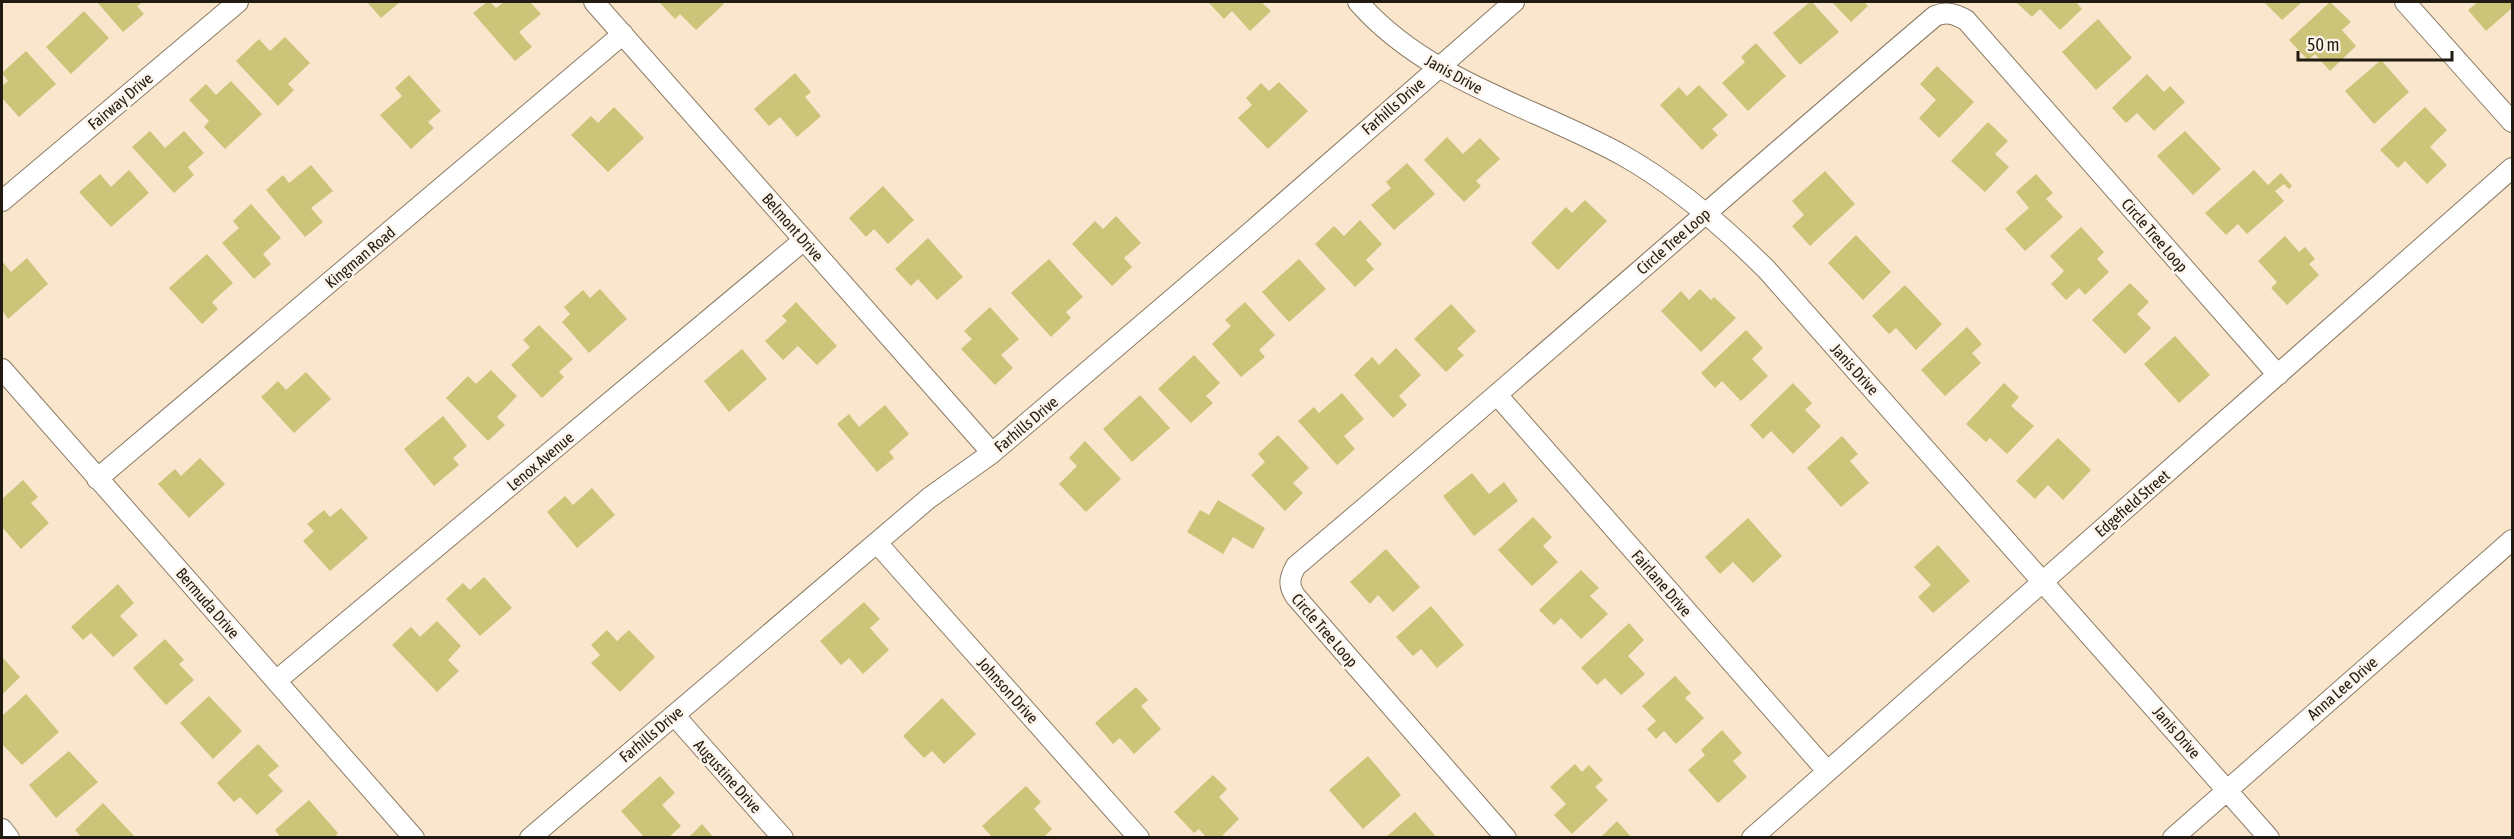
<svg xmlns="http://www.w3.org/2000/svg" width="2514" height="839" font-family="'Asap Condensed',sans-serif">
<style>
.building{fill:#ccc479}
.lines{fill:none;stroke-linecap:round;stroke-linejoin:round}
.street-casing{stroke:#8b7b64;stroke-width:22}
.street{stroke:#fff;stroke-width:20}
.labels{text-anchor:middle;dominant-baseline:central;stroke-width:5;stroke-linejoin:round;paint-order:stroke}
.street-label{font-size:16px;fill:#221b12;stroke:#fdf5eb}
</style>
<rect width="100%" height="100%" fill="#f9e6cd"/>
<path class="building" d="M 97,2 L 143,2 L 137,6 L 144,14 L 123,32 Z
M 367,2 L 400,2 L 381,18 Z
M 487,2 L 490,2 L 496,8 L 504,2 L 530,2 L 541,14 L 519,32 L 532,47 L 515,61 L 473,13 Z
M 659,2 L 721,2 L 724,4 L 696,30 L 680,14 L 675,19 Z
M 1208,2 L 1261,2 L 1271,11 L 1250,31 L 1232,11 L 1224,19 Z
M 1810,2 L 1812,2 L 1839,32 L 1800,65 L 1773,33 Z
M 1832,2 L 1864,2 L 1868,6 L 1851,22 Z
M 2016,2 L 2076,2 L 2082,9 L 2060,30 L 2040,9 L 2032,17 Z
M 2264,2 L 2302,2 L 2282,20 Z
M 2330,2 L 2351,22 L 2342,30 L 2356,46 L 2330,71 L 2315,54 L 2308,60 L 2289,40 Z
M 2478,2 L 2512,2 L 2512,8 L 2486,31 L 2468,10 Z
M 84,11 L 109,38 L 71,74 L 46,47 Z
M 2098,19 L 2132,58 L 2096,90 L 2062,52 Z
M 285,37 L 310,63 L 288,84 L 294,90 L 278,106 L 236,61 L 259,39 L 270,51 Z
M 1756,43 L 1786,76 L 1748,111 L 1722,83 L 1745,62 L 1741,57 Z
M 26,51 L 56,84 L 19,117 L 2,98 L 2,86 L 8,81 L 2,73 Z
M 2381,60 L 2409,92 L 2374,124 L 2345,91 Z
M 1937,66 L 1974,102 L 1939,138 L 1919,118 L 1936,100 L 1920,84 Z
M 795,73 L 811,92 L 805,97 L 821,116 L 797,137 L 780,117 L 769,126 L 754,109 Z
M 2147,74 L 2164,92 L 2170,86 L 2185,102 L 2154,131 L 2137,113 L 2126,123 L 2112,108 Z
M 409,75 L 441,111 L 428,122 L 434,128 L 411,149 L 380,115 L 402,96 L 395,88 Z
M 231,81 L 262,114 L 225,149 L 204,127 L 209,121 L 189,100 L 206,84 L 216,95 Z
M 1279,82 L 1308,111 L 1268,149 L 1238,118 L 1252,105 L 1246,98 L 1261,83 L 1269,91 Z
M 1699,85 L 1728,115 L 1712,129 L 1718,135 L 1702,150 L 1660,105 L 1679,87 L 1687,96 Z
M 614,107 L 644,138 L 608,172 L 571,135 L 591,116 L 598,123 Z
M 2425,107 L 2447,130 L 2430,147 L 2447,165 L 2427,184 L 2405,161 L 2398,168 L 2380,150 Z
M 1988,122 L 2008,141 L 1995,154 L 2009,167 L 1985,192 L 1951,161 Z
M 150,131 L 165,148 L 184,131 L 204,153 L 188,167 L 194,175 L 174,193 L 132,147 Z
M 2185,131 L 2221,169 L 2193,195 L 2157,156 Z
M 1447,137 L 1463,154 L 1480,138 L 1500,159 L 1476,181 L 1481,186 L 1464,202 L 1424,160 Z
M 1407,163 L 1435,194 L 1394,230 L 1371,205 L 1391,188 L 1386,182 Z
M 311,165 L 333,191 L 311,208 L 323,222 L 305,237 L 266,190 L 283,175 L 289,183 Z
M 129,170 L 149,193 L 111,227 L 79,192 L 100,174 L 111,187 Z
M 2254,170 L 2268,185 L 2281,173 L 2292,186 L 2289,189 L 2284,184 L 2275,191 L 2284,201 L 2247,234 L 2238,224 L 2226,235 L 2205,213 Z
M 1825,171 L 1855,204 L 1810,246 L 1792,226 L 1804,215 L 1792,201 Z
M 2036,174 L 2053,193 L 2046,199 L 2063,217 L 2025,251 L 2005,229 L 2029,208 L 2016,192 Z
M 883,186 L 914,220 L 888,244 L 874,229 L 866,237 L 849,218 Z
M 1585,200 L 1607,221 L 1558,270 L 1531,243 L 1566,207 L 1572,213 Z
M 251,204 L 281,238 L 263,254 L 271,264 L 254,279 L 222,243 L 239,228 L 233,221 Z
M 1116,216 L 1141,243 L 1124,258 L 1132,267 L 1112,286 L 1072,244 L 1095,221 L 1103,229 Z
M 1360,220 L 1382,244 L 1366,260 L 1374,269 L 1355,287 L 1315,244 L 1334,226 L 1344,236 Z
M 2081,227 L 2104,252 L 2097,259 L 2109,272 L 2085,295 L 2079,288 L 2066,300 L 2051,284 L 2064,271 L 2050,256 Z
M 1856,235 L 1891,272 L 1863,300 L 1828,263 Z
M 2285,236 L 2299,252 L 2305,247 L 2315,259 L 2309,264 L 2319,275 L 2287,305 L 2271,288 L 2277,282 L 2258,261 Z
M 928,238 L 963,277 L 937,300 L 918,279 L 911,286 L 895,269 Z
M 207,254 L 233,283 L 212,302 L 218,309 L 202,324 L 169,288 Z
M 27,258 L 48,284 L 8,319 L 2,310 L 2,261 L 11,272 Z
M 1049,259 L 1083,297 L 1066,312 L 1071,318 L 1051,337 L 1011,293 Z
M 1299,259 L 1326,289 L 1289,322 L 1262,292 Z
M 2130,283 L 2149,302 L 2137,314 L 2151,328 L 2125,354 L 2092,320 Z
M 1905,285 L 1942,324 L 1916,350 L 1896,328 L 1889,334 L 1872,316 Z
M 600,289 L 627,319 L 589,353 L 562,322 L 570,314 L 564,307 L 583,290 L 590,298 Z
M 1700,289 L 1711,300 L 1714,297 L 1736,318 L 1701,352 L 1661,311 L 1681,291 L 1689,300 Z
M 796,302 L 837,346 L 817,365 L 798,346 L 783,360 L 765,341 L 787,321 L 782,316 Z
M 1245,302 L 1275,335 L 1259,350 L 1265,357 L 1241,377 L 1212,344 L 1231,326 L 1225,320 Z
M 1451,304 L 1476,331 L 1457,349 L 1464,355 L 1446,372 L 1414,339 Z
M 990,307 L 1019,339 L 1001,355 L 1013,368 L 995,385 L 961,349 L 972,339 L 964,331 Z
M 539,325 L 573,359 L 559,372 L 564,377 L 542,398 L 511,365 L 530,347 L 523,340 Z
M 1967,327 L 1982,344 L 1972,353 L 1981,363 L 1945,396 L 1921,370 Z
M 1746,330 L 1763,348 L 1752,359 L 1768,376 L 1741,401 L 1722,381 L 1715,388 L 1701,373 Z
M 2175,336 L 2210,375 L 2179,403 L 2144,364 Z
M 1396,348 L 1421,375 L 1399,396 L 1407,405 L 1393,418 L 1354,375 L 1372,357 L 1379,365 Z
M 742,349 L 767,379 L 729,412 L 704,381 Z
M 1194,355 L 1220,383 L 1206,396 L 1213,403 L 1191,423 L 1158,389 Z
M 491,370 L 517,396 L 497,417 L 505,425 L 488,441 L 446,398 L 468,376 L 476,384 Z
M 306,372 L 331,399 L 294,433 L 261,397 L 278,381 L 286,390 Z
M 1793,383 L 1812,403 L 1805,410 L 1821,426 L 1793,454 L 1771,431 L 1763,439 L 1750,425 Z
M 2004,383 L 2019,397 L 2011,406 L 2034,426 L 2007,454 L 1990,438 L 1986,442 L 1966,424 Z
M 1342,393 L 1364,419 L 1344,436 L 1355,449 L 1337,465 L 1298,421 L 1314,407 L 1319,413 Z
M 1140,395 L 1170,428 L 1132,462 L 1103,429 Z
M 885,405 L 909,434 L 889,452 L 894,458 L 877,472 L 837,424 L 849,414 L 859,427 Z
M 443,416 L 467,446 L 453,458 L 459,465 L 434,486 L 404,449 Z
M 1278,435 L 1309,468 L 1293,483 L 1303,493 L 1285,511 L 1251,475 L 1265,462 L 1258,454 Z
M 1842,436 L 1858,454 L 1850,461 L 1869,483 L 1841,507 L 1807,468 Z
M 2058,438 L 2091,470 L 2063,500 L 2048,485 L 2035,499 L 2016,481 Z
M 1085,441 L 1121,479 L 1086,512 L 1059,484 L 1077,466 L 1069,458 Z
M 200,458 L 225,484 L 189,518 L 158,484 L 175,469 L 181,476 Z
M 1472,473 L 1489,494 L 1504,482 L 1518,501 L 1474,536 L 1443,496 Z
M 23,480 L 38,497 L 31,503 L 49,523 L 21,549 L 2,527 L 2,499 Z
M 592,488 L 615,515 L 577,548 L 547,512 L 565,496 L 573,505 Z
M 1218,500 L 1265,528 L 1253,549 L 1233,537 L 1223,554 L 1187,532 L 1200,510 L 1209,515 Z
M 341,508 L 368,538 L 330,571 L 303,541 L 314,531 L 307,524 L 324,510 L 330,517 Z
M 1533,517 L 1552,537 L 1543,546 L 1558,562 L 1532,586 L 1498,550 Z
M 1748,518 L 1782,556 L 1753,583 L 1733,562 L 1720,574 L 1705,557 Z
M 1938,545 L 1970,581 L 1933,613 L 1918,597 L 1931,585 L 1914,567 Z
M 1386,549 L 1420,587 L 1393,612 L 1378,595 L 1370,604 L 1350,582 Z
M 1581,570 L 1599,588 L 1590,596 L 1608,614 L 1581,639 L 1561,618 L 1554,625 L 1539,610 Z
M 484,577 L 512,608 L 480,636 L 446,599 L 463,583 L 470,590 Z
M 118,584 L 134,603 L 120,616 L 138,635 L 113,657 L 91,633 L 83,640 L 71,627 Z
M 864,602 L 880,619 L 870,628 L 889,650 L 863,674 L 849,658 L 841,665 L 820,641 Z
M 1431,606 L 1464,645 L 1437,668 L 1421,649 L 1413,656 L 1396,637 Z
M 437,621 L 461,646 L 448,660 L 459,671 L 437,692 L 392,645 L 411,627 L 420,637 Z
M 1629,623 L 1644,640 L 1628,656 L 1645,674 L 1621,695 L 1605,678 L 1597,685 L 1581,668 Z
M 607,630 L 617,641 L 629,630 L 655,657 L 620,692 L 591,663 L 600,655 L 591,645 Z
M 165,639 L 184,660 L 179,664 L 194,680 L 166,705 L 133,668 Z
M 2,657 L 20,677 L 2,695 Z
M 1675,676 L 1691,693 L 1685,698 L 1704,718 L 1676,744 L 1664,731 L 1656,739 L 1647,729 L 1656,721 L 1642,706 Z
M 1136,687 L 1148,700 L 1141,706 L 1161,729 L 1134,754 L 1120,738 L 1113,744 L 1095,723 Z
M 26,694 L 59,732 L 22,765 L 2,744 L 2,716 Z
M 209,696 L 242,731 L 213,759 L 180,723 Z
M 942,698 L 976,734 L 944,764 L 932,751 L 924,758 L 903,736 Z
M 1722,730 L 1742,753 L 1733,761 L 1747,777 L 1718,803 L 1688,770 L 1705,755 L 1701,750 Z
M 258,744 L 279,766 L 268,775 L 283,791 L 257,815 L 240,797 L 234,802 L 217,783 Z
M 69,751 L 98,782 L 56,818 L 29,785 Z
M 1368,756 L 1401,795 L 1363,829 L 1329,790 Z
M 1575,764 L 1582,772 L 1589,765 L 1603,780 L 1595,787 L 1608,800 L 1572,834 L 1554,815 L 1566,804 L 1550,787 Z
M 1213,775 L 1227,789 L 1219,797 L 1239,819 L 1220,838 L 1207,838 L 1199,829 L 1194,833 L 1174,812 Z
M 660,776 L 675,793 L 662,805 L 681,826 L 668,838 L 645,838 L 621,811 Z
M 1026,786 L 1041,802 L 1034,809 L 1052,829 L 1043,838 L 993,838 L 982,826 Z
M 309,800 L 338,833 L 334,838 L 281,838 L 275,830 Z
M 103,803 L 136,838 L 82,838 L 75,830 Z
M 1415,812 L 1437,838 L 1385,838 Z
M 1617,821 L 1632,838 L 1600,838 Z
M 702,824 L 714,838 L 688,838 Z"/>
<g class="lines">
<defs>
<path id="street" d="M 594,2 L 992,453
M 1358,2 C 1428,82 1534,106 1624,156 C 1677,186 1724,227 1767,270 L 2269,838
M 2405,2 L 2512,122
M 2,201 L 238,2
M 2,369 L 414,838
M 1498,396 L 1827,771
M 97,479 L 623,34
M 877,543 L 1139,838
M 276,681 L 804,240
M 674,715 L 783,838
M 2,829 L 9,838
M 530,838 L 929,498 L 992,453 L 1245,237 L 1514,2
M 1506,838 L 1296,597 C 1288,586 1289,578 1296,566 C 1511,385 1721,198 1935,16 C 1946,11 1955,14 1966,20 L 2278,375
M 1752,838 L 2512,168
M 2173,838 L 2512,540"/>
</defs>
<use href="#street" class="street-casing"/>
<use href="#street" class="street"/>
</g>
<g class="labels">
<g class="street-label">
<text transform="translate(1454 74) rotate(29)">Janis Drive</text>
<text transform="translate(120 101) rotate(-40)">Fairway Drive</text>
<text transform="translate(1393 106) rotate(-41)">Farhills Drive</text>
<text transform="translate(793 227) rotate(49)">Belmont Drive</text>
<text transform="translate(2155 235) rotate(49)">Circle Tree Loop</text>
<text transform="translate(1673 241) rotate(-41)">Circle Tree Loop</text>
<text transform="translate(360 257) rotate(-40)">Kingman Road</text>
<text transform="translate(1855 369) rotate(48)">Janis Drive</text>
<text transform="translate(1026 424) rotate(-40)">Farhills Drive</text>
<text transform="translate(540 461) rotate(-40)">Lenox Avenue</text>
<text transform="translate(2132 503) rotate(-41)">Edgefield Street</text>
<text transform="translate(1662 583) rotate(49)">Fairlane Drive</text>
<text transform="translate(208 603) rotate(49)">Bermuda Drive</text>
<text transform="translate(1325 630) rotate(49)">Circle Tree Loop</text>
<text transform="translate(2342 688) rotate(-41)">Anna Lee Drive</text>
<text transform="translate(1008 690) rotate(48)">Johnson Drive</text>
<text transform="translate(2177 732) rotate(49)">Janis Drive</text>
<text transform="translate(651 734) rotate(-40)">Farhills Drive</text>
<text transform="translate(728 776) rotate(48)">Augustine Drive</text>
</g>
</g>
<rect width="2514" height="839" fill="none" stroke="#221b12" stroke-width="6"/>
<path d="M2298 51v9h154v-9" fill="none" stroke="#221b12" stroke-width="3"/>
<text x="2307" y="51" font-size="18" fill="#221b12" stroke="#fdf5eb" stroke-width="4.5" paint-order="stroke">50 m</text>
</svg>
